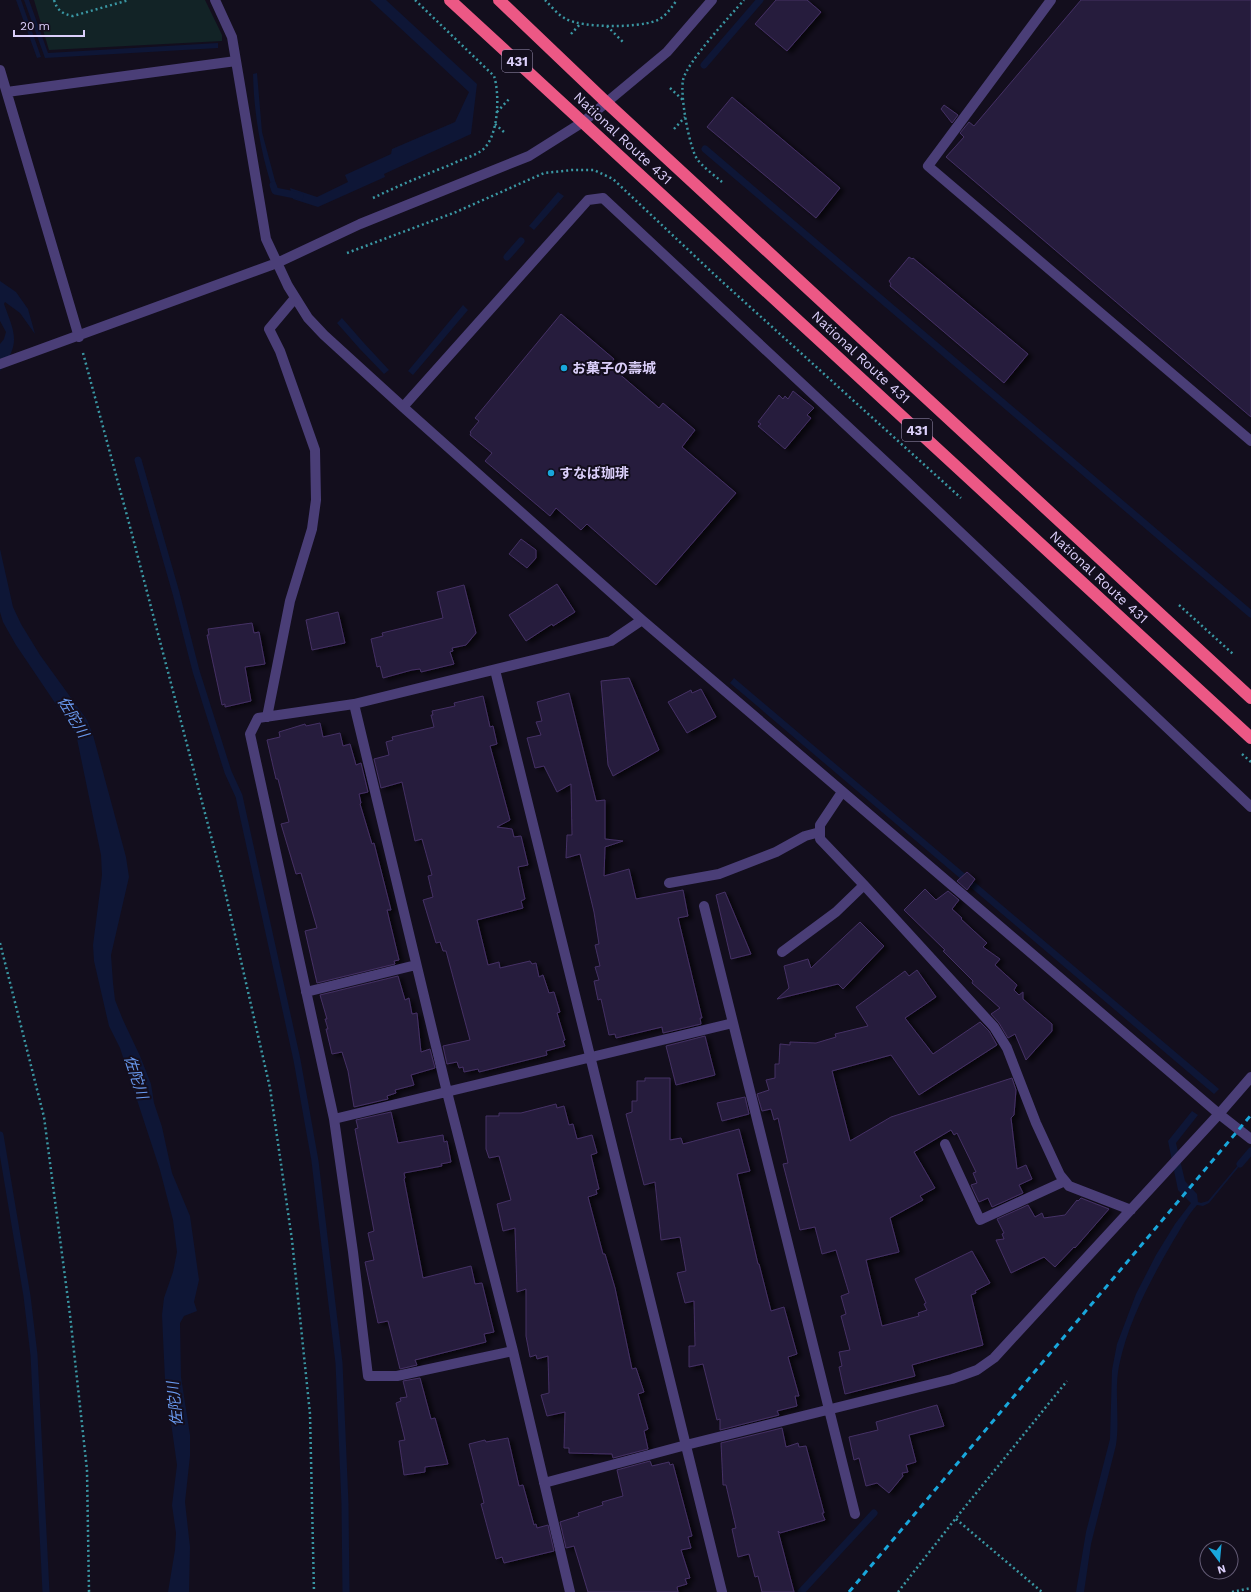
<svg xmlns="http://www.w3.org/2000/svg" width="1251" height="1592" font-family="'Work Sans','Noto Sans JP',sans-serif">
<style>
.green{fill:#122326}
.water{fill:#0e1636}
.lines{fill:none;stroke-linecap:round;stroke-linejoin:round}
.stream{stroke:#0e1636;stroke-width:7}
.building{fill:#281c3c;stroke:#443165;filter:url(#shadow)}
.path{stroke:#3a97a3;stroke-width:2.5;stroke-dasharray:2 3;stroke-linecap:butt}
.minor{stroke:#4a3e77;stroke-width:10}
.highway{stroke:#ec5885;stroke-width:12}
.rail{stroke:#19a7dc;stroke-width:3;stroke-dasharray:6 5;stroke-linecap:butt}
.poi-dot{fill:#19a7dc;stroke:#130e1d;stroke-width:1.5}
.labels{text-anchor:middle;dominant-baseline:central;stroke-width:4;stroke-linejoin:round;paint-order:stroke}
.shield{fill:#130e1d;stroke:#9f95b8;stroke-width:1}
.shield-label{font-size:13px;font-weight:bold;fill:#dbcffa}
.street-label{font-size:14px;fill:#dbcffa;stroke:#130e1d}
.poi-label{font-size:14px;font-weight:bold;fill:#dbcffa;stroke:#130e1d;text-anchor:start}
.water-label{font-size:15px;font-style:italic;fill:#6999ee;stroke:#130e1d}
</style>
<defs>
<filter id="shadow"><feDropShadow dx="4.5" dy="2.5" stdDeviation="2" flood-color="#0009"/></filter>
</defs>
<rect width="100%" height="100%" fill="#130e1d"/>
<path class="green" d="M 34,0 L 205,0 L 222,35 L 222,41 L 49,50 Z"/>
<path class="water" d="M 16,0 L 21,0 L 41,57 L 37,58 Z
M 24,0 L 29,0 L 48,53 L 218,43 L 218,48 L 45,58 Z
M 370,0 L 386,0 L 477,84 L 471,134 L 384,174 L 385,177 L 318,207 L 293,199 L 290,188 L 317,197 L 348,182 L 345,175 L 391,154 L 392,149 L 455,122 L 469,92 Z
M 257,73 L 262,132 L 278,192 L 274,193 C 261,155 254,115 253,74 Z
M 558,192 L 564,196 L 534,230 L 529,226 Z
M 0,281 L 16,292 L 28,309 L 35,334 L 20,313 L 5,302 L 4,304 C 15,334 21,343 0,371 L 0,344 L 4,339 L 6,332 L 0,321 Z
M 463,305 L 468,310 L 413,375 L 408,371 Z
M 342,318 L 363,342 L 389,370 L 384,374 L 359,348 L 337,323 Z
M 0,549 L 13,607 L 21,624 L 40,655 L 87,720 L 93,735 L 126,857 L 129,877 L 111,955 L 113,983 L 115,1000 L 123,1020 L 140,1056 L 151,1084 L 154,1103 L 162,1127 L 172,1173 L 190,1216 L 199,1280 L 194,1302 L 197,1311 L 184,1316 L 180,1323 L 181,1377 L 190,1435 L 190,1456 L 185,1502 L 190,1547 L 189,1592 L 168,1592 L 175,1550 L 176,1533 L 172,1505 L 177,1465 L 165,1380 L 162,1315 L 164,1298 L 173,1272 L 177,1252 L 173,1220 L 160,1170 L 120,1048 L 109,1026 L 94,961 L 93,945 L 102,875 L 101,855 L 76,734 L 16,645 L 3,622 L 0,612 Z
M 734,678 L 1219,1089 L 1214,1094 L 730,683 Z
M 1192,1111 L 1198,1115 L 1176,1143 L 1185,1181 L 1197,1194 L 1198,1202 L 1201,1203 L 1208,1201 L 1244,1158 L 1246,1158 L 1209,1203 L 1203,1206 L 1197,1205 C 1187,1216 1180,1230 1172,1243 C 1150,1281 1128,1322 1119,1366 C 1114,1391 1120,1420 1116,1445 L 1091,1544 L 1084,1592 L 1076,1592 L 1086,1532 L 1110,1439 L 1112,1370 L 1117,1344 L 1136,1294 L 1156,1255 L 1175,1224 L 1191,1203 L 1178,1190 L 1168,1141 Z"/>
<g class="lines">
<path class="stream" d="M 704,65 L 760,0
M 705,149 L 1251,614
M 273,185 L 275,191 L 300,196
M 507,257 L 521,241
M 138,460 L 176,593 L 196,671 L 228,772 L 239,796 L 297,1060 L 315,1161 L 339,1363 L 345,1504 L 346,1592
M 0,1135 L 27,1296 L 34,1355 L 46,1592
M 1240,1164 L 1251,1151
M 801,1592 L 874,1513"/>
</g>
<path class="building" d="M 776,0 L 807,0 L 821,12 L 787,51 L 755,24 Z
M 1081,0 L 1251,0 L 1251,417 L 946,157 L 964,137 L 960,133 L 969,122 L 974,126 Z
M 732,97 L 840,188 L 816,218 L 707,127 Z
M 944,105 L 958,115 L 952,123 L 941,109 Z
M 909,257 L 912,259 L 913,258 L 1028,354 L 1004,383 L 890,286 L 891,284 L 889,281 Z
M 561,314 L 614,359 L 609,365 L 659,408 L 663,403 L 695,430 L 682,447 L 736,493 L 656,585 L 587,524 L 581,530 L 556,508 L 550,516 L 485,461 L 492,453 L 470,435 L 471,433 L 470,432 L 479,421 L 475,418 Z
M 793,391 L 814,408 L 807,415 L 811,418 L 785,449 L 758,426 L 761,424 L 758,422 L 779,395 L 783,399 L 785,396 L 788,399 Z
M 521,539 L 536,550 L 536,558 L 527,568 L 509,554 Z
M 557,584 L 575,612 L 553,626 L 552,624 L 526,641 L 509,615 Z
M 464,585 L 476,633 L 466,645 L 452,648 L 453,651 L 450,652 L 454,664 L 421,672 L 420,669 L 412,670 L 383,678 L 380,666 L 377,667 L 371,639 L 383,636 L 382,633 L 443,618 L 437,592 Z
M 338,612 L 345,643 L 312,650 L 306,620 Z
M 252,623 L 254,633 L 259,632 L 265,664 L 245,667 L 251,701 L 225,707 L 225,704 L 222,705 L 207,635 L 209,635 L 208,629 Z
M 629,678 L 659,750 L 613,776 L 608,765 L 601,681 Z
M 701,689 L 716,717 L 687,733 L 668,702 L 691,690 L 692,693 Z
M 569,693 L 596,801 L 605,800 L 605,839 L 623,841 L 605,847 L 604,876 L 629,869 L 636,899 L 683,890 L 688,916 L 678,918 L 702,1018 L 700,1018 L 701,1024 L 663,1033 L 662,1027 L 616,1038 L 615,1034 L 609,1035 L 601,999 L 598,1000 L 594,981 L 599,980 L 595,967 L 600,966 L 595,945 L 599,944 L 594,912 L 580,854 L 566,858 L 567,835 L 572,835 L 571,784 L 557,792 L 544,766 L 535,768 L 527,738 L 541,735 L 536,722 L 542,721 L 537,702 Z
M 483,696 L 490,727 L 493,726 L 497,744 L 490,746 L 510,820 L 497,827 L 512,829 L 514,837 L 521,836 L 528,865 L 518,867 L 525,899 L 521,901 L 523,908 L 477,920 L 488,965 L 499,962 L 500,968 L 530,961 L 532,964 L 536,963 L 539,977 L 543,975 L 549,993 L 554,992 L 560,1012 L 557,1013 L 565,1040 L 563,1041 L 565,1046 L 546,1051 L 547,1055 L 479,1072 L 478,1069 L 464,1072 L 463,1067 L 459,1068 L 457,1062 L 447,1064 L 443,1046 L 470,1040 L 446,951 L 443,951 L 440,942 L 436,943 L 423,900 L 433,897 L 428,876 L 432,875 L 422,839 L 415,841 L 402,782 L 381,788 L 374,759 L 389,755 L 386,742 L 393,740 L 392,737 L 434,727 L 431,715 L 433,715 L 432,711 L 455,706 L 454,703 Z
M 320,723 L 323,737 L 340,733 L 343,746 L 350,744 L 356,765 L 361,763 L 368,792 L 359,794 L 361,803 L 360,804 L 372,844 L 374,843 L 391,910 L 387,910 L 399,960 L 394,961 L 395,964 L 317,983 L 305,931 L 317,928 L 301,873 L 296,874 L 281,824 L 289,822 L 278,779 L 276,779 L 267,740 L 280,737 L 279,732 L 305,724 L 306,726 Z
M 967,872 L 975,879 L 967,890 L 957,881 Z
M 925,889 L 936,900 L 948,891 L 959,900 L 952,909 L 962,918 L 961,919 L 987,943 L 983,947 L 1000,959 L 995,965 L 1017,985 L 1014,990 L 1019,995 L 1023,992 L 1023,999 L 1052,1024 L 1052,1031 L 1026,1060 L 1015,1034 L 1008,1038 L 999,1023 L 991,1014 L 1000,1008 L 972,983 L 973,981 L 943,951 L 945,950 L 904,910 Z
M 725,892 L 751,954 L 731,959 L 716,895 Z
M 860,922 L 884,946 L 843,989 L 838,984 L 777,999 L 789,988 L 784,966 L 808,959 L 811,968 Z
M 917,970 L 936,997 L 905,1018 L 933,1054 L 980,1022 L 989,1031 L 997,1045 L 919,1095 L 891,1055 L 832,1071 L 850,1141 L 891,1117 L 1012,1078 L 1016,1090 L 1014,1115 L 1011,1118 L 1017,1169 L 1026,1165 L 1032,1179 L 1019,1185 L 1023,1193 L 992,1207 L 988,1198 L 979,1202 L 971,1185 L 977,1183 L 973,1173 L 976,1172 L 957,1133 L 954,1135 L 951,1130 L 914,1152 L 935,1188 L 920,1196 L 923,1200 L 890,1218 L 899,1252 L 866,1260 L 882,1326 L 919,1316 L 918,1313 L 927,1310 L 924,1304 L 926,1303 L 915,1279 L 972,1251 L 990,1283 L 975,1291 L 976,1293 L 971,1295 L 983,1345 L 912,1365 L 915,1376 L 845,1394 L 839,1367 L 842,1366 L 839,1352 L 850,1350 L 841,1316 L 846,1314 L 841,1296 L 849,1293 L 836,1250 L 822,1254 L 815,1227 L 800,1230 L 783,1164 L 788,1163 L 778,1118 L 774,1120 L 771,1109 L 762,1111 L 757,1094 L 769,1090 L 766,1080 L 775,1078 L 775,1064 L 779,1064 L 780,1044 L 790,1045 L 790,1042 L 816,1043 L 836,1037 L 835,1034 L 868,1026 L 856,1007 L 905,971 L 909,976 Z
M 398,976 L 405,1000 L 409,998 L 412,1014 L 417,1013 L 421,1052 L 430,1049 L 435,1068 L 411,1075 L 414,1085 L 395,1090 L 396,1093 L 387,1096 L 388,1099 L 354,1107 L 348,1071 L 342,1052 L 332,1054 L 326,1029 L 328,1029 L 325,1019 L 327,1019 L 320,995 Z
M 705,1036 L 715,1075 L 676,1085 L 666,1046 Z
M 645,1078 L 670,1078 L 670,1140 L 681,1138 L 683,1144 L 739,1129 L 750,1171 L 737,1174 L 758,1264 L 759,1264 L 771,1311 L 784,1307 L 797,1354 L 788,1357 L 799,1396 L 795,1396 L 797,1406 L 777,1411 L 779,1415 L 720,1430 L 720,1419 L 717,1420 L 703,1364 L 689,1367 L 689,1346 L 695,1346 L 694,1301 L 685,1303 L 677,1273 L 686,1271 L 680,1237 L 661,1240 L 655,1182 L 644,1185 L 626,1114 L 632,1112 L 632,1101 L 637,1101 L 637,1081 L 645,1081 Z
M 745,1097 L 749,1114 L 722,1121 L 717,1103 Z
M 556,1104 L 557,1108 L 564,1106 L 569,1125 L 573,1124 L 577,1139 L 592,1135 L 597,1153 L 591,1155 L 599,1189 L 596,1190 L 597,1194 L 588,1197 L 603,1254 L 605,1254 L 615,1288 L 632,1369 L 636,1368 L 644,1392 L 638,1394 L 648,1429 L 644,1431 L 648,1449 L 613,1458 L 612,1454 L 569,1453 L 569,1448 L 564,1448 L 565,1412 L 547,1416 L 541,1395 L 549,1393 L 548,1356 L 537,1359 L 536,1355 L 530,1357 L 526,1336 L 526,1289 L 517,1292 L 515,1228 L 503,1231 L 497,1204 L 511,1200 L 499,1156 L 489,1158 L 486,1149 L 486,1116 L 499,1116 L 499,1113 L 521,1113 Z
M 391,1112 L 398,1143 L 443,1135 L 444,1142 L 447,1141 L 451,1162 L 441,1164 L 442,1166 L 404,1173 L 405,1178 L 404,1179 L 423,1278 L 471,1266 L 475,1284 L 482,1283 L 494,1332 L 484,1334 L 486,1342 L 415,1360 L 417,1365 L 400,1369 L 388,1321 L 378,1323 L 365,1262 L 374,1260 L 368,1233 L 374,1231 L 355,1129 L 358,1128 L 356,1120 Z
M 1081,1198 L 1109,1209 L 1075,1248 L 1074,1247 L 1055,1267 L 1044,1257 L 1011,1273 L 996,1240 L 1004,1239 L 1002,1234 L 1004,1233 L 997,1219 L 1028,1205 L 1035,1217 L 1042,1213 L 1044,1218 L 1065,1215 L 1077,1200 L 1078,1201 Z
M 420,1378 L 431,1419 L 435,1418 L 448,1464 L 425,1467 L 425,1472 L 404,1475 L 399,1441 L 405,1440 L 396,1403 L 401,1401 L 400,1398 L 407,1397 L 403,1381 Z
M 937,1405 L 944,1426 L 909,1435 L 916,1462 L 906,1465 L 908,1472 L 902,1473 L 903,1476 L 889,1493 L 877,1483 L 866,1486 L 859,1458 L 854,1460 L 849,1437 L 878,1430 L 876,1422 Z
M 782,1428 L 786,1447 L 798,1443 L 799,1447 L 806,1446 L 824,1513 L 822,1513 L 825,1520 L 780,1533 L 778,1531 L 794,1592 L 762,1592 L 758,1576 L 755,1577 L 749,1554 L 738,1557 L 732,1529 L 736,1528 L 726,1485 L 723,1485 L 721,1443 Z
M 508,1438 L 519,1486 L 523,1485 L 534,1525 L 536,1524 L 537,1528 L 548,1525 L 554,1551 L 504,1563 L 502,1557 L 496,1559 L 481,1504 L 484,1503 L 469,1444 L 485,1440 L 486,1442 Z
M 650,1461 L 652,1466 L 669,1462 L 670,1465 L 673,1464 L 692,1536 L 688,1537 L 691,1548 L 681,1550 L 690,1578 L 685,1579 L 687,1584 L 677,1587 L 678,1592 L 588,1592 L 574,1546 L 566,1548 L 560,1522 L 579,1516 L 578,1513 L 603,1505 L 602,1502 L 623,1496 L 617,1470 Z"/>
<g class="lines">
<path class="path" d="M 54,0 C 57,10 62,14 73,16 L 129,0
M 545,0 C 551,6 558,15 566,19 C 583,28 637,28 655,21 C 665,18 671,8 677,0
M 607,26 L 624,43
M 571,34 L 581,23
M 670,88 L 684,101
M 497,112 L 510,98
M 495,124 L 505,133
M 674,129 L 685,117
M 722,182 C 714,175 703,167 697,159 C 689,146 680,96 683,80 C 687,62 730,16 744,0
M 373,198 C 398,186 424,175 450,165 C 459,160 472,157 481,151 C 499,139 500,94 494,76 L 415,0
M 347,253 L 456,212 L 544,173 L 572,170 L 594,170 L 613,179 L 717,277 L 961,498
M 83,353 L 129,523 L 223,882 L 270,1088 L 292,1240 L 310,1414 L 314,1592
M 1179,605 L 1233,654
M 1242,754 L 1251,762
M 0,943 L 44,1117 L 70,1315 L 87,1470 L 89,1592
M 956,1519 L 1042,1592
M 898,1592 L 956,1518 L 1067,1381
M 1232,1592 L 1251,1588"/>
<path class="minor" d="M 215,0 L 232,37 L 266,239 L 288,286 L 308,318 L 324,335 L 403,407 L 642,620 L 1219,1114 L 1251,1139
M 1051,0 L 928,166 L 1251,441
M 0,70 L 79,337
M 7,92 L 236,61
M 0,364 L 277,263 L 360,224 L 529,156 L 583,122 L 667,52 L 712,0
M 403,407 L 588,200 L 603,198 L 905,480 L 1251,807
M 495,670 L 722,1592
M 354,704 L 447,1092 L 513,1351 L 570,1592
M 267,717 L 290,601 L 312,529 L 316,500 L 315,450 L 280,351 L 269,329 L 295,298
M 842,792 L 820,825 L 820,839 L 864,885 L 994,1027 L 1007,1048 L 1036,1123 L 1060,1175 L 1069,1186 L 1131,1210
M 669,883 L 719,874 L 776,852 L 805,836 L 820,832
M 704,906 L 855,1514
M 782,952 L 836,912 L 864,885
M 306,992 L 416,965
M 334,1119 L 733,1023
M 945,1144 L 980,1220 L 1065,1181
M 513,1351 L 397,1376 L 368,1376 L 353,1252 L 334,1119 L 250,734 L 258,718 L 354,704 L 611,641 L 642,620
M 544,1483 L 686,1445 L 952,1379 L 977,1370 L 994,1358 L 1219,1114 L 1251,1077"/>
<path class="highway" d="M 450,0 L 1251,738
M 499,0 L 607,103 L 1251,698"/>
<path class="rail" d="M 849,1592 L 1251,1115"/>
</g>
<g class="poi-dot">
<circle cx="564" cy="368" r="4"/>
<circle cx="551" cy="473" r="4"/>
</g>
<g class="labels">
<g class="shield">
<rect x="502" y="50" width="30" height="22" rx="3"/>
<rect x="902" y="419" width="30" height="22" rx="3"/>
</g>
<g class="shield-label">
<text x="517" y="61">431</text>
<text x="917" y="430">431</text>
</g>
<g class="street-label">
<text transform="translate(623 138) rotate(43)">National Route 431</text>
<text transform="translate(861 357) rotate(43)">National Route 431</text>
<text transform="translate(1099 577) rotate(43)">National Route 431</text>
</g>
<g class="poi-label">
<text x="572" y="368">お菓子の壽城</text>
<text x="559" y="473">すなば珈琲</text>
</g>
<g class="water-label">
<text transform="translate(73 717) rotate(59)">佐陀川</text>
<text transform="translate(136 1077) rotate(72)">佐陀川</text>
<text transform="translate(175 1404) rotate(-96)">佐陀川</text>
</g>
</g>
<g transform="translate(1219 1560) rotate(164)"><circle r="19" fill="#130e1d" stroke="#635b75"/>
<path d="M0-3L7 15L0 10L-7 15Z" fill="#19a7dc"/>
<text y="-6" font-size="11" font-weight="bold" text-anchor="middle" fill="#dbcffa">N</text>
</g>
<path d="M14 30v6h70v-6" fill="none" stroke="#dbcffa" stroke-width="2"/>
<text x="20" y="30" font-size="12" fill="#dbcffa" stroke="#130e1d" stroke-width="3" paint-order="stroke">20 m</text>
</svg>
